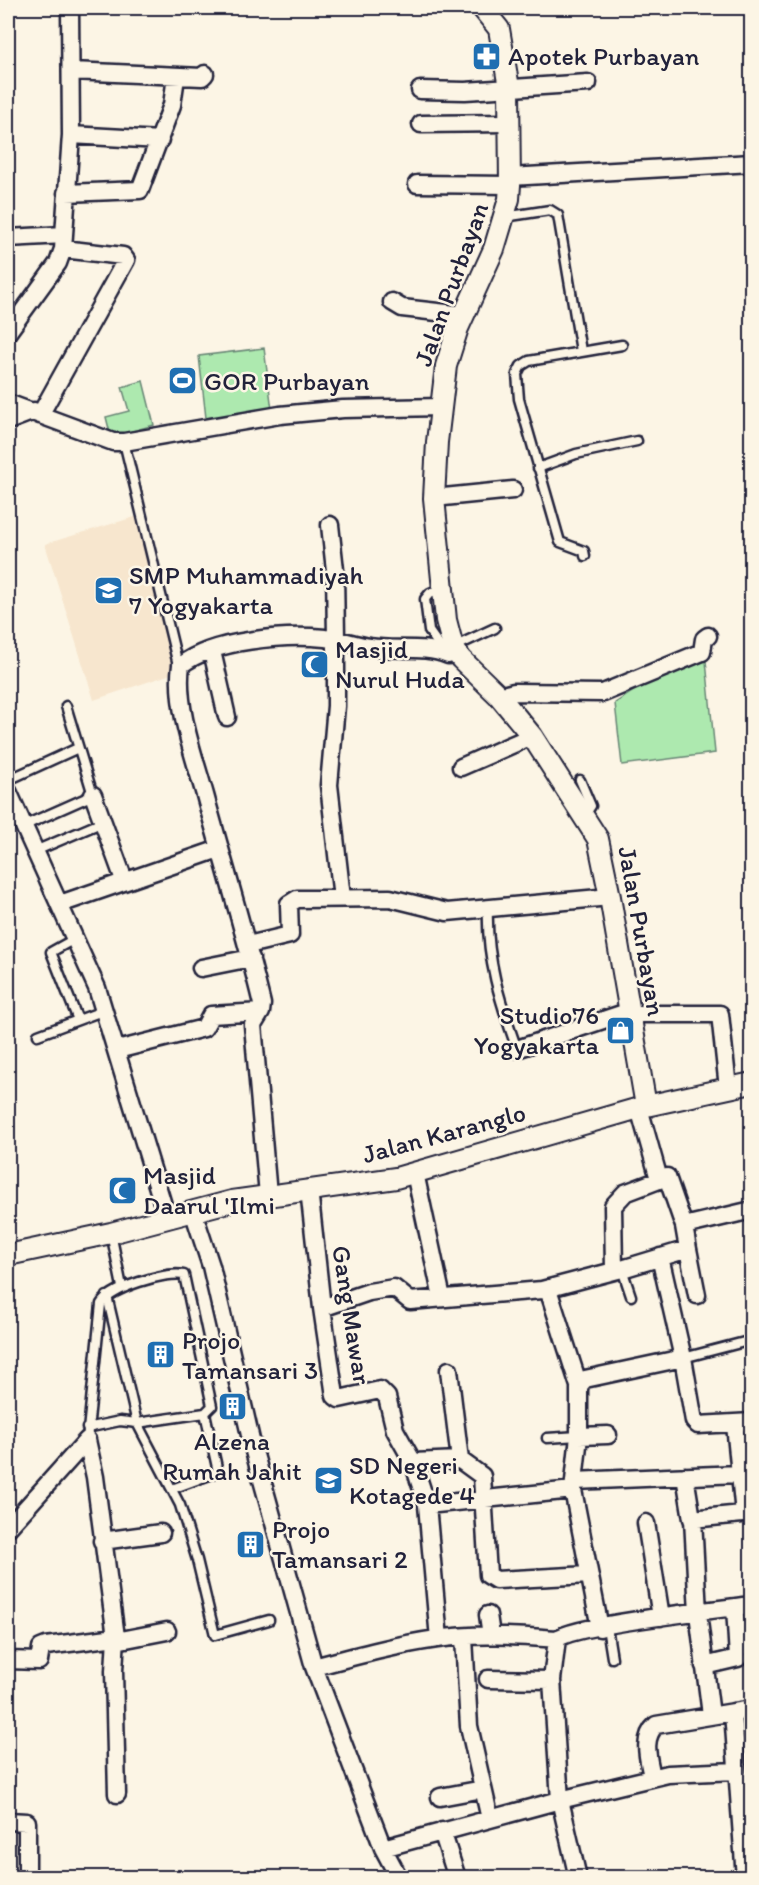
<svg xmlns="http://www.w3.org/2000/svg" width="759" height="1885" font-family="Itim,sans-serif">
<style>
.built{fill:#f7e6ce}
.green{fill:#ade9af;stroke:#688675;stroke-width:1.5}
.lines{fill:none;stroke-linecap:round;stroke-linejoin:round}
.service-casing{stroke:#22223b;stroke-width:13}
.minor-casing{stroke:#22223b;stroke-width:21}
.tertiary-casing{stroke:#22223b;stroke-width:24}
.service{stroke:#fcf5e5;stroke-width:8}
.minor{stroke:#fcf5e5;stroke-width:16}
.tertiary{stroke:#fcf5e5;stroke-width:20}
.labels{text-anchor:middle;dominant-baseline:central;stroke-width:5;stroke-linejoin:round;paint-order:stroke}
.poi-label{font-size:26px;fill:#22223b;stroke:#fcf5e5;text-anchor:start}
.street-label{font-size:26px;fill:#22223b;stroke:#fcf5e5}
</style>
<rect width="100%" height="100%" fill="#fcf5e5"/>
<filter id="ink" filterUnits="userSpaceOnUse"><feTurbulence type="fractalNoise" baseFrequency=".0167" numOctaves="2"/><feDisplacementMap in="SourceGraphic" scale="12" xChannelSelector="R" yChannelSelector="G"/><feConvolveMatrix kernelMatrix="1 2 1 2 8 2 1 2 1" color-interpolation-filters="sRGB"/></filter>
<g filter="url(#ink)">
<path class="built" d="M 138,516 L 180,671 L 94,700 L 45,544 Z"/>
<path class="green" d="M 264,348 L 272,410 L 206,418 L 199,356 Z
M 143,381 L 154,425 L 111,437 L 106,417 L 129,411 L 122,387 Z
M 706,661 L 715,753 L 622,765 L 615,703 L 647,682 Z"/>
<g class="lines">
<defs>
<path id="service" d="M 504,217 L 550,210 L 558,215 L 581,351
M 124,442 L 179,669
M 8,447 L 9,451
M 538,468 L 576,454 L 637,441
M 585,556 L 584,551 L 560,542 L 519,399 L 517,374 L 521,366 L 529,361 L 622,345
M 442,588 L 430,593 L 425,599 L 429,631 L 443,651
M 454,647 L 495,628
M 8,780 L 78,748
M 580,780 L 591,806 L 584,816
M 23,826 L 93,795 L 66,706
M 35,851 L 103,822
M 488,908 C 486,958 500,1002 517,1049
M 76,938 L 51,952 L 78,1020
M 38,1035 L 105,1010
M 111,1233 L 122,1287
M 622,1269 L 631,1296
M 683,1358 L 752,1340
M 87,1428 L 120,1421 L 137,1423 L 180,1505 L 197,1560 L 215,1635 L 269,1620
M 547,1438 L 579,1436
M 87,1440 L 101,1304 C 110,1288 166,1271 184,1275 L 212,1406 L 205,1413 L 137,1423 L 107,1296
M 172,1489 L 218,1472 L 205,1413
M 607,1627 L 612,1658"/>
<path id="minor" d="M 72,71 L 202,77 L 205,74
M 420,90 L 465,91 L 588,83
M 421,124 L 508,123
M 71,135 L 160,140
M 510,177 L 752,163
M 417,184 L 510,185
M 66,193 L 140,190 L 172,105 L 176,77
M 8,238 L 64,235
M 392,302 L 402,308 L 464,315
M 8,332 L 58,263 L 63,249 L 71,135 L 70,8
M 8,403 L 113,442 L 124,442 L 280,415 L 343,409 L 441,407
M 40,415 L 126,260 L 123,256 L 63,249
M 8,421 L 34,411
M 434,498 L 513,490
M 330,525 L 335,570 L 336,639 L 336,706 L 329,785 L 342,898
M 212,651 L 227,717
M 499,696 L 514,692 L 603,693 L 702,652 L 704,639 L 708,636
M 461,767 L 532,736
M 8,791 L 97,988 L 167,1218
M 93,795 L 124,880
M 60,904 L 219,849
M 248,945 L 290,935 L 289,904 L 297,899 L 390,898 L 447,912 L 610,897
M 201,968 L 251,958
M 630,1014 L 720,1014 L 728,1088
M 517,1049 L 630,1011
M 117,1050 L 204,1028 L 211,1015 L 261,1012
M 639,1108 L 659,1179
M 415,1173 L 442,1298
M 309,1189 L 322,1308 L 335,1396 L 339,1399 L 380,1390 L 387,1397 L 395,1430 L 413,1462 L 427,1505 L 439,1639
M 268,1195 L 253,1025 L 261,1012 L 262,1004 C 245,933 224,865 205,795 C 194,756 175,705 181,665 C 213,640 285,634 325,638 C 340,639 355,645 370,647 C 394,651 426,645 448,655 L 457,653
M 193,1211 L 211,1266 L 252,1444 L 314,1667 L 383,1848 L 399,1878
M 684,1226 L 752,1210
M 688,1249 L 697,1295
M 660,1257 L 683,1358 L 694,1421 L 698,1425 L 752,1422
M 548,1289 L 579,1386 L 579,1436 L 573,1490 L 600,1628
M 322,1308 L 369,1292 L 394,1288 L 410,1301 L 542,1290 L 614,1271 L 622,1269 L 688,1249 L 684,1226 L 667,1177 L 625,1193 L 613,1206 L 614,1271
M 449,1370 L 460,1460 L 482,1476 L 488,1575 L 496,1580 L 589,1575
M 579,1386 L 585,1379 L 683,1358
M 735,1425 L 744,1514
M 579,1436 L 608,1435
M 87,1440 L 95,1477 L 116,1637 L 114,1671 L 117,1794
M 413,1462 L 460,1460
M 685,1476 L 692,1519 L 752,1513
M 574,1481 L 739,1474
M 427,1505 L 573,1490
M 693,1519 L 698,1613 L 711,1715
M 646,1523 L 661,1617
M 8,1528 L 87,1440
M 102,1541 L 161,1533
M 488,1615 L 491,1635
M 464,1638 L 469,1726 L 490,1819
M 116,1641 L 167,1631
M 8,1660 L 39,1661 L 41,1648 L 46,1646 L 116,1637
M 704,1666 L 738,1658 L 735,1607
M 314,1667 C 355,1656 395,1645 437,1639 C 477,1633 517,1636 557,1639
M 488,1679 L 552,1680
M 733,1712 L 743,1851
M 652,1777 C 649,1760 641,1739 656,1725 L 752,1709
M 440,1797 L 483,1789
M 8,1821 L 27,1822 L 27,1878
M 442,1831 L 457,1878
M 383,1848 L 560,1800 L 668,1774 L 736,1771
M 578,1878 L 560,1800 L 552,1680 L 557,1639 C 574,1625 720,1609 752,1605
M 745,1878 L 743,1851 L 752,1850"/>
<path id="tertiary" d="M 482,8 L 499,29 L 509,88 L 510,185 L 509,199 L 494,249 L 458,328 L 446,366 L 437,442 L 434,498 L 446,620 L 453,647 L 461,659 L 499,696 L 532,736 L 598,839 L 610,897 L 646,1106
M 8,1255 L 111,1233 L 232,1201 L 396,1178 L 646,1106 L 752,1083"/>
</defs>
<use href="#service" class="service-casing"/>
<use href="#minor" class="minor-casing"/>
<use href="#tertiary" class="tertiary-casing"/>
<use href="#service" class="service"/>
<use href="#minor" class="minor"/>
<use href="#tertiary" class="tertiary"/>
</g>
</g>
<defs>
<symbol id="pharmacy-square" viewBox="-11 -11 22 22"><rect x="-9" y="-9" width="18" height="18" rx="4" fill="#1f6fb2" stroke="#fcf5e5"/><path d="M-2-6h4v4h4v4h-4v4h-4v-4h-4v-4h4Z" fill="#fff"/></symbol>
<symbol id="stadium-square" viewBox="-11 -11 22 22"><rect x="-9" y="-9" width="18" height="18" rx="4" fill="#1f6fb2" stroke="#fcf5e5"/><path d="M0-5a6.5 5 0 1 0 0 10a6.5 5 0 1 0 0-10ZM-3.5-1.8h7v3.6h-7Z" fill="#fff"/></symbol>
<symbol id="school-square" viewBox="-11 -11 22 22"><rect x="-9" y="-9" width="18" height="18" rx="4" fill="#1f6fb2" stroke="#fcf5e5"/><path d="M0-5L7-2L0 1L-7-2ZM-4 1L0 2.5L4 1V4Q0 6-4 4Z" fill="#fff"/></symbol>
<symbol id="mosque-square" viewBox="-11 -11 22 22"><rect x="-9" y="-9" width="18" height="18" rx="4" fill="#1f6fb2" stroke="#fcf5e5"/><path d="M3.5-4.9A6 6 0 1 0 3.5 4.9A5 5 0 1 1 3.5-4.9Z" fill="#fff"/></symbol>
<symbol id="shop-square" viewBox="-11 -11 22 22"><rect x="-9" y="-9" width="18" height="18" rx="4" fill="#1f6fb2" stroke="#fcf5e5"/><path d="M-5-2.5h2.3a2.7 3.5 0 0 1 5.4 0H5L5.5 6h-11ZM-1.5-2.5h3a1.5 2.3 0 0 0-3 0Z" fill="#fff"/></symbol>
<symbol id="building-square" viewBox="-11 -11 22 22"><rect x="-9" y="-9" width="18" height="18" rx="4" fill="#1f6fb2" stroke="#fcf5e5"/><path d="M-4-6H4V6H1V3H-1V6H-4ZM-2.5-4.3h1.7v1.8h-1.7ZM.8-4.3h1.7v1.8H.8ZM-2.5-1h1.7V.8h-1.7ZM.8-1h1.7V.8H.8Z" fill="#fff"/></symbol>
</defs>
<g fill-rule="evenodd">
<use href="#pharmacy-square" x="470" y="40" width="33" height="33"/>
<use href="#stadium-square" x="166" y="364" width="33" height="33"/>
<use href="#school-square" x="92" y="574" width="33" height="33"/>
<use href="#mosque-square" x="298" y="648" width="33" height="33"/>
<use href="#shop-square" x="604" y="1014" width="33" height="33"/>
<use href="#mosque-square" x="106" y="1174" width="33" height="33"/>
<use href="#building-square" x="144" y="1338" width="33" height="33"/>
<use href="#building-square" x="216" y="1390" width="33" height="33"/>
<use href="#school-square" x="312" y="1464" width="33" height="33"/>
<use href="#building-square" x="234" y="1528" width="33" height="33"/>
</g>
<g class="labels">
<g class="poi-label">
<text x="508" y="56">Apotek Purbayan</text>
<text x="204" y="381">GOR Purbayan</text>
<text x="129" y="575">SMP Muhammadiyah<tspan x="129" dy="30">7 Yogyakarta</tspan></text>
<text x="335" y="649">Masjid<tspan x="335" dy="30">Nurul Huda</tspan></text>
<text x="599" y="1015" text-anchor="end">Studio76<tspan x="599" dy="30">Yogyakarta</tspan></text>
<text x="143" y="1175">Masjid<tspan x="143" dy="30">Daarul 'Ilmi</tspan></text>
<text x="182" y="1340">Projo<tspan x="182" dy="30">Tamansari 3</tspan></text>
<text x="232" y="1441" text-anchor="middle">Alzena<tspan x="232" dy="30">Rumah Jahit</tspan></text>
<text x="349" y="1465">SD Negeri<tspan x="349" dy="30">Kotagede 4</tspan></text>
<text x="272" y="1529">Projo<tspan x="272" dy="30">Tamansari 2</tspan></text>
</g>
<g class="street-label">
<text transform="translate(451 284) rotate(-70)">Jalan Purbayan</text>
<text transform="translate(642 931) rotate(80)">Jalan Purbayan</text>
<text transform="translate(444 1133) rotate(-15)">Jalan Karanglo</text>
<text transform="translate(352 1315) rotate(81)">Gang Mawar</text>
</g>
</g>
<rect width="759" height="1885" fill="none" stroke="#fcf5e5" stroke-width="30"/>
<rect x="15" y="15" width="729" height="1855" fill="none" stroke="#22223b" stroke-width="2" filter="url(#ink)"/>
</svg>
